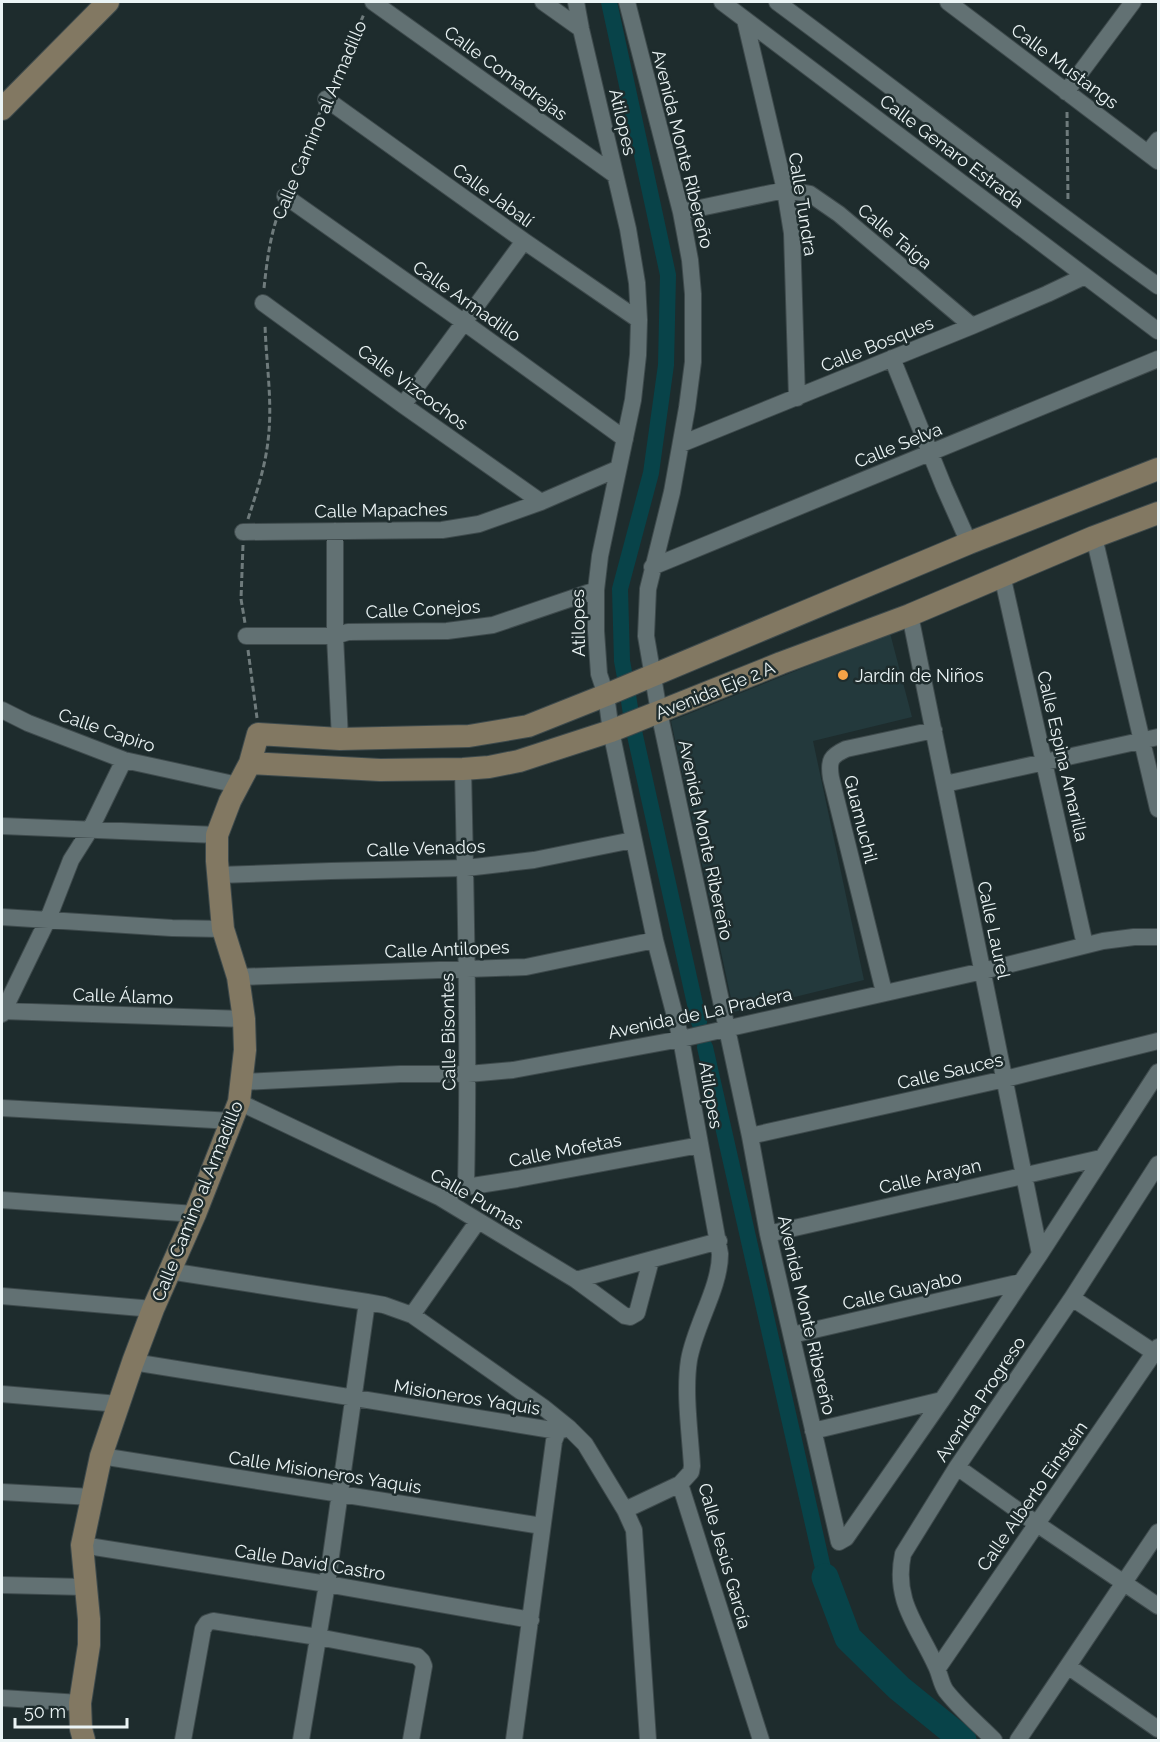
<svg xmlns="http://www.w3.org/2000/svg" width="1160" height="1742" font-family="Raleway,sans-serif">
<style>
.built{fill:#23393c}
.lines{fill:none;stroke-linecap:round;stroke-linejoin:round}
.canal{stroke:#084349;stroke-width:16}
.river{stroke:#084349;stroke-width:27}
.street-casing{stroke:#3e4a4c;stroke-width:18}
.secondary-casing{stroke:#3e4a4c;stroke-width:24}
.path{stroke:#6f7b7c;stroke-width:3;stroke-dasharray:6 3;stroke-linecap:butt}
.street{stroke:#627173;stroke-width:16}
.secondary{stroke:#827862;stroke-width:22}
.poi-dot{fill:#f5a246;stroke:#1e2c2d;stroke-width:2}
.labels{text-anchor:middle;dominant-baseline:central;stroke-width:5;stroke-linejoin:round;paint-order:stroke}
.street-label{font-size:18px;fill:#ebf4f5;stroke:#1e2c2d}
.poi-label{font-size:18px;fill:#ebf4f5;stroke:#1e2c2d;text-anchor:start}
</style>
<rect width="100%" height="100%" fill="#1e2c2d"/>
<path class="built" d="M 890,633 L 912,717 L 813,741 L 864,980 L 734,1012 L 671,721 Z"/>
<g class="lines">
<path class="canal" d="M 609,2 L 668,275 L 666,365 L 651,473 L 620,589 L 622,661 L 625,677
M 628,695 L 631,714
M 634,731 L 699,1022
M 705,1047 L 825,1577"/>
<path class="river" d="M 825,1577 L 848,1638 L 899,1688 L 963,1740"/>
<defs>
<path id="street" d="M 373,2 L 615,175
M 543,2 L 581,29
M 576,2 L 581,29 L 628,229 L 637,283 L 639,320 L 638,355 L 633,400 L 600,556 L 596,590 L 596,631 L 599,674 L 606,695 L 611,731 L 655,940 L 681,1039 L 720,1254 C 720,1288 695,1325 689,1360 C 684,1392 690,1433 692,1466 L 691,1472 L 680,1484 L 761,1740
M 627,2 L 681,212 L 690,260 L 693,294 L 693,362 L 687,408 L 672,492 L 648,589 L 646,636 L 659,712 L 750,1136 L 768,1234 L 839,1542 L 846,1538 L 942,1400 L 1040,1254 L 1158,1072
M 722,2 L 1158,331
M 777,2 C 904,96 1030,194 1158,286
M 948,2 L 1158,161
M 745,20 L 785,190 L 792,233 L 797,398
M 1066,92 L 1133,2
M 326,99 L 524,241 L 639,320
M 1148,153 L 1158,140
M 285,196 L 465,323 L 625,439
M 681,212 L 785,190 L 810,194 L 839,214 L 972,326
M 263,303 L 403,405 L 541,502
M 892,358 L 944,487 L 969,543
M 403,405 L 524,241
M 681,444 L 972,326 L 1047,294 L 1085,276
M 335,531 L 335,636 L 340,739
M 243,532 L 442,530 L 479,524 L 541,502 L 617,469
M 1094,537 L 1158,809
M 652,567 L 1158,359
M 1002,575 L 1085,945
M 910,615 L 1040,1254
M 246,636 L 335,636 L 348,632 L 447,631 L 493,625 L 596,590
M 2,710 L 28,723 L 124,760 L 238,785
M 463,769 C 466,908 469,1048 466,1187
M 945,784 L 1158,737
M 2,826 L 217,835
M 219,875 L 331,871 L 466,868 L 534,860 L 633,840
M 2,917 L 172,928 L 223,929
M 238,977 L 526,967 L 655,940
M 884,992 L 831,778 C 828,760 831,756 846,749 L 934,730
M 2,1011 L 244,1019
M 2,1014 L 48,919 L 71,860 L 90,830 L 124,760
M 243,1082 L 400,1074 L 468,1074 L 513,1070 L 681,1039 L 983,971 L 1103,941 L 1134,937 L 1158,937
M 239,1102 L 439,1197 L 576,1280 L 625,1316 L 630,1317 L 637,1313 L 651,1260
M 2,1108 L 232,1121
M 750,1136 L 1005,1079 L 1158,1041
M 439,1197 L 466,1187 L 517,1179 L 700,1145
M 2,1200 L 195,1214
M 768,1234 L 1101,1158
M 169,1271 L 367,1302 L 384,1305 L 412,1315 L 543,1407 L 569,1428 L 585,1444 L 625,1510 L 634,1530 L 648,1740
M 576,1280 L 719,1241
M 2,1296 L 153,1309
M 1072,1298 L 1158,1355
M 412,1315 L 478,1221
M 792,1335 L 1021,1282
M 133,1362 L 558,1431 L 569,1428
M 2,1394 L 119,1404
M 813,1431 L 942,1400
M 101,1456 L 542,1526
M 957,1467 L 1037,1524 L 1158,1606
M 2,1492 L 92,1497
M 625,1510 L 680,1484
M 82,1545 L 327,1584 L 531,1620
M 2,1585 L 84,1587
M 1069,1667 L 1158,1729
M 938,1668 L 1158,1347
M 2,1698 L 80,1703
M 183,1740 L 203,1629 L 207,1623 L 213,1621 L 318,1637 L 417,1656 L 422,1661 L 424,1666 L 411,1740
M 301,1740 L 327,1584 L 367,1302
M 514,1740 L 554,1441 L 558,1431
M 994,1740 C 978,1724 960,1709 946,1691 C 941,1684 940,1674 936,1666 C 918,1626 893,1601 903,1554 L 957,1467 L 1072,1298 L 1158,1164
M 1018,1740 L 1158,1532"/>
<path id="secondary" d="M 2,109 L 108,2
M 250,763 L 380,770 L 463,769 L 489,767 L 519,761 L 611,731 L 781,663 L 910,615 L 1094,537 L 1158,513
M 84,1740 L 81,1729 L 80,1703 L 89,1645 L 89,1619 L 82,1545 L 101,1456 L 133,1362 L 153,1309 L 195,1214 L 239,1102 L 245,1050 L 244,1019 L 238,977 L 223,929 L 217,861 L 217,835 L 230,801 L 250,763 L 258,734 L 340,739 L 469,736 L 528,726 L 606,695 L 969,543 L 1158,469"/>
</defs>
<use href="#street" class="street-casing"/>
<use href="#secondary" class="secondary-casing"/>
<path class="path" d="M 332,87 L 364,14
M 1067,112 L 1068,202
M 290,184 L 320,112
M 264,288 C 267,261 270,235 280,209
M 248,519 C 256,494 265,468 268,441 C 273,402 266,363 265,324
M 243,545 L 241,599 L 245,623
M 248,650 L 257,718"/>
<use href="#street" class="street"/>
<use href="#secondary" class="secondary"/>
</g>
<circle class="poi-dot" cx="843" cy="675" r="6"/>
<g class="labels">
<g class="street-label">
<text transform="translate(1065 66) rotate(37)">Calle Mustangs</text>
<text transform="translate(506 73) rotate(36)">Calle Comadrejas</text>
<text transform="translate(319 120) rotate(-67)">Calle Camino al Armadillo</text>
<text transform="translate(623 122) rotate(77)">Atilopes</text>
<text transform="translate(683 149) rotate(76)">Avenida Monte Ribereño</text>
<text transform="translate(952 151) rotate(37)">Calle Genaro Estrada</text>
<text transform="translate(493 195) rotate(36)">Calle Jabalí</text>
<text transform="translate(803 204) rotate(81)">Calle Tundra</text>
<text transform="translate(895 236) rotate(40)">Calle Taiga</text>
<text transform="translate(467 301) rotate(35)">Calle Armadillo</text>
<text transform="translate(877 344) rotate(-22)">Calle Bosques</text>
<text transform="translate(413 387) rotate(36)">Calle Vizcochos</text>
<text transform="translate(898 445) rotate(-22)">Calle Selva</text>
<text transform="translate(381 510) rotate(-1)">Calle Mapaches</text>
<text transform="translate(423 609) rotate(-3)">Calle Conejos</text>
<text transform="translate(578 623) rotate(-91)">Atilopes</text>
<text transform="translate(715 690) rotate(-22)">Avenida Eje 2 A</text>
<text transform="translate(107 730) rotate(19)">Calle Capiro</text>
<text transform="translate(1063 756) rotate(77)">Calle Espina Amarilla</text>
<text transform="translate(861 819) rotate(76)">Guamuchil</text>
<text transform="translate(706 840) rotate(78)">Avenida Monte Ribereño</text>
<text transform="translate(426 848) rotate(-2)">Calle Venados</text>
<text transform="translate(994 930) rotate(78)">Calle Laurel</text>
<text transform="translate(447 949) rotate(-2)">Calle Antilopes</text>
<text transform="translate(123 996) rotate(2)">Calle Álamo</text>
<text transform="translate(700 1013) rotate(-12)">Avenida de La Pradera</text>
<text transform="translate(448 1032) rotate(-91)">Calle Bisontes</text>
<text transform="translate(950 1071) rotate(-13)">Calle Sauces</text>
<text transform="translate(711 1095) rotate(80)">Atilopes</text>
<text transform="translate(565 1150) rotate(-11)">Calle Mofetas</text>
<text transform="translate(930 1176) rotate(-13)">Calle Arayan</text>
<text transform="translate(477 1199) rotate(30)">Calle Pumas</text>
<text transform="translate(197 1201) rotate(-68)">Calle Camino al Armadillo</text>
<text transform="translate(902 1290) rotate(-13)">Calle Guayabo</text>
<text transform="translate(807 1315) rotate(77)">Avenida Monte Ribereño</text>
<text transform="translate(467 1397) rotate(9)">Misioneros Yaquis</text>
<text transform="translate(980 1399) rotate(-56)">Avenida Progreso</text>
<text transform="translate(325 1472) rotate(9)">Calle Misioneros Yaquis</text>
<text transform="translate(1032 1496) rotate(-55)">Calle Alberto Einstein</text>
<text transform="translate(725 1556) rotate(74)">Calle Jesús García</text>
<text transform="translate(310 1562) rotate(9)">Calle David Castro</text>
</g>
<g class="poi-label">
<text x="855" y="675">Jardín de Niños</text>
</g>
</g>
<rect width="1160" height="1742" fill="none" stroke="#ebf4f5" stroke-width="6"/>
<path d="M15 1718v9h112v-9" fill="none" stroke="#ebf4f5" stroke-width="3"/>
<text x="24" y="1718" font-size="18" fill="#ebf4f5" stroke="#1e2c2d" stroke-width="4.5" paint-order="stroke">50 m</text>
</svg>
